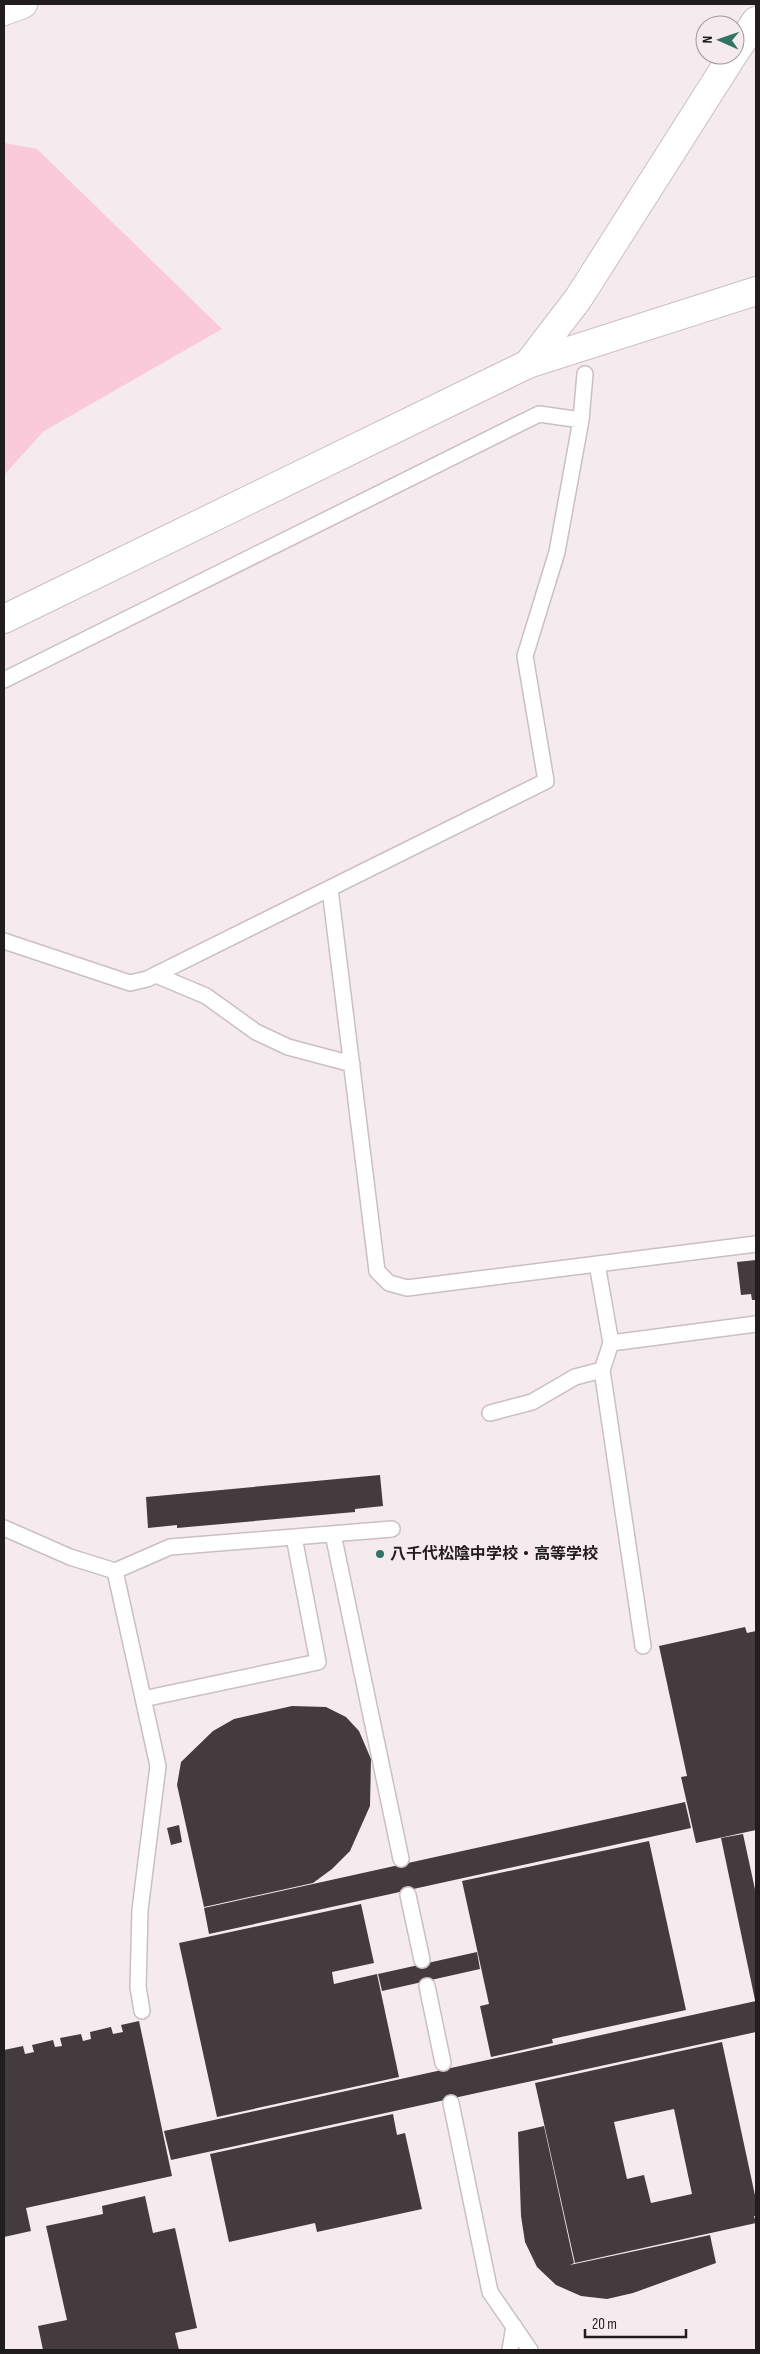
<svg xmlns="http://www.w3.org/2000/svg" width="760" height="2354" font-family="'Sofia Sans Condensed','Noto Sans JP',sans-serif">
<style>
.green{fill:#facadb}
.building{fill:#443b3f;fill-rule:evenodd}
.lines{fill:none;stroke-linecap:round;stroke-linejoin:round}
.lane-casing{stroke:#cabfc3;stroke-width:18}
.street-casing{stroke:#cabfc3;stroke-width:30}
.secondary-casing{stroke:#cabfc3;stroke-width:30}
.lane{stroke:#fff;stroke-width:15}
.street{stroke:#fff;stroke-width:28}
.secondary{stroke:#fff;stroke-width:28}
.poi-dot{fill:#317465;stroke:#f5eaee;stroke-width:2}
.labels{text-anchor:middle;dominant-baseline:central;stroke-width:5;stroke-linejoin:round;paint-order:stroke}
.poi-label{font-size:16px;font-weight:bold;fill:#211d1e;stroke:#f5eaee;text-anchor:start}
</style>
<rect width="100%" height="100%" fill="#f5eaee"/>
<path class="green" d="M 4,143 L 37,149 L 222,329 L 44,431 L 4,475 Z"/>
<path class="building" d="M 756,1260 L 756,1300 L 752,1300 L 751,1294 L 741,1295 L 737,1262 Z
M 380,1475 L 383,1506 L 355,1509 L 355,1512 L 177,1528 L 177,1525 L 148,1528 L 146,1497 Z
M 745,1627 L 747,1633 L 756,1631 L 756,1830 L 696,1843 L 681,1777 L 687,1776 L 659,1646 Z
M 292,1706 L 326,1707 L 346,1717 L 359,1731 L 371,1759 L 370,1806 L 350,1851 L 332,1869 L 313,1883 L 204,1907 L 177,1785 L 181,1762 L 213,1731 L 234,1719 Z
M 685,1802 L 691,1828 L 209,1934 L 204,1908 Z
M 179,1825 L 182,1842 L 171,1845 L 167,1828 Z
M 743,1834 L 756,1894 L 755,2000 L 721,1838 Z
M 649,1841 L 686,2010 L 552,2039 L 553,2043 L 491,2057 L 480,2006 L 489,2004 L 462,1881 Z
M 361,1904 L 374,1963 L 332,1972 L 334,1984 L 377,1974 L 399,2077 L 217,2117 L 179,1943 Z
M 477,1952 L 480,1969 L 382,1991 L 378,1974 Z
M 756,2001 L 756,2032 L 171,2160 L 164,2131 Z
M 139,2021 L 172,2176 L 26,2208 L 31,2231 L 4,2237 L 4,2050 L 23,2046 L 25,2054 L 34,2052 L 32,2045 L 53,2040 L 55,2047 L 62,2046 L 60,2038 L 81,2034 L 83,2041 L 91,2039 L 90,2032 L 111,2027 L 113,2034 L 123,2032 L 121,2025 Z
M 722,2042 L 756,2200 L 756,2216 L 754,2216 L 756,2223 L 575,2263 L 535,2083 ZM 674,2109 L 692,2194 L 651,2203 L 644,2175 L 627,2179 L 614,2122 Z
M 393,2114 L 397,2135 L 405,2133 L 422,2209 L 317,2232 L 315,2223 L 229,2242 L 210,2154 Z
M 544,2126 L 574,2263 L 570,2265 L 710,2235 L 716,2263 L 633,2293 L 607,2299 L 581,2296 L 556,2285 L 537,2267 L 525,2242 L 521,2216 L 518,2132 Z
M 145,2196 L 153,2233 L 175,2228 L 197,2328 L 175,2333 L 179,2350 L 43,2350 L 38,2326 L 67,2320 L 46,2226 L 103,2214 L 102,2206 Z"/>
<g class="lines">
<defs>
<path id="lane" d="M 4,680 L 539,414 L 581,420
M 330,889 L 377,1271 L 389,1283 L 407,1288 L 756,1244
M 4,941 L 130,983 L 147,979 L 546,781 L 525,656 L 557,552 L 581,420 L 585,374
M 156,975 L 206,996 L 256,1032 L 288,1047 L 352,1064
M 597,1264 L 611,1343 L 602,1370 L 643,1646
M 611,1343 L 756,1324
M 490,1413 L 532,1402 L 575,1377 L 602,1370
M 4,1528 L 70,1557 L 115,1571 L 170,1547 L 392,1529
M 333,1534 L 401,1859
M 115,1571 L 158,1766 L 140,1910 L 138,1987 L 142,2011
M 143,1699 L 318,1662 L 294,1537
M 408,1895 L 422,1960
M 427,1986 L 443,2063
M 451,2103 L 490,2292 L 530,2350
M 510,2350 L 514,2326"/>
<path id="street" d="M 735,52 L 756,21
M 528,364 L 578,299 L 733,55
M 528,364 L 756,291"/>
<path id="secondary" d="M 4,11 L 23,4
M 4,619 L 528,364"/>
</defs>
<use href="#lane" class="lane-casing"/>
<use href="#street" class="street-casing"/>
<use href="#secondary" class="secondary-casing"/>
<use href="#lane" class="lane"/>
<use href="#street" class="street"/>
<use href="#secondary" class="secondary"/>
</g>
<circle class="poi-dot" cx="380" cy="1554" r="5"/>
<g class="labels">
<g class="poi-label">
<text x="390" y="1554">八千代松陰中学校・高等学校</text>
</g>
</g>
<rect width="760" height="2354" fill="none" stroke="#211d1e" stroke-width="10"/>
<g transform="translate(720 40) rotate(272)"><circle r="24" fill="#f5eaee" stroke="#a0989b"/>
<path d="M0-4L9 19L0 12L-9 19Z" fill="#317465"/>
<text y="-8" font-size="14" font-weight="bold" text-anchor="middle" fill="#211d1e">N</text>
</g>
<path d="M585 2329v8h101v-8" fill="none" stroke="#211d1e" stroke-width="2.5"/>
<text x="592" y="2329" font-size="15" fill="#211d1e" stroke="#f5eaee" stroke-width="4" paint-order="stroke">20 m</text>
</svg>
